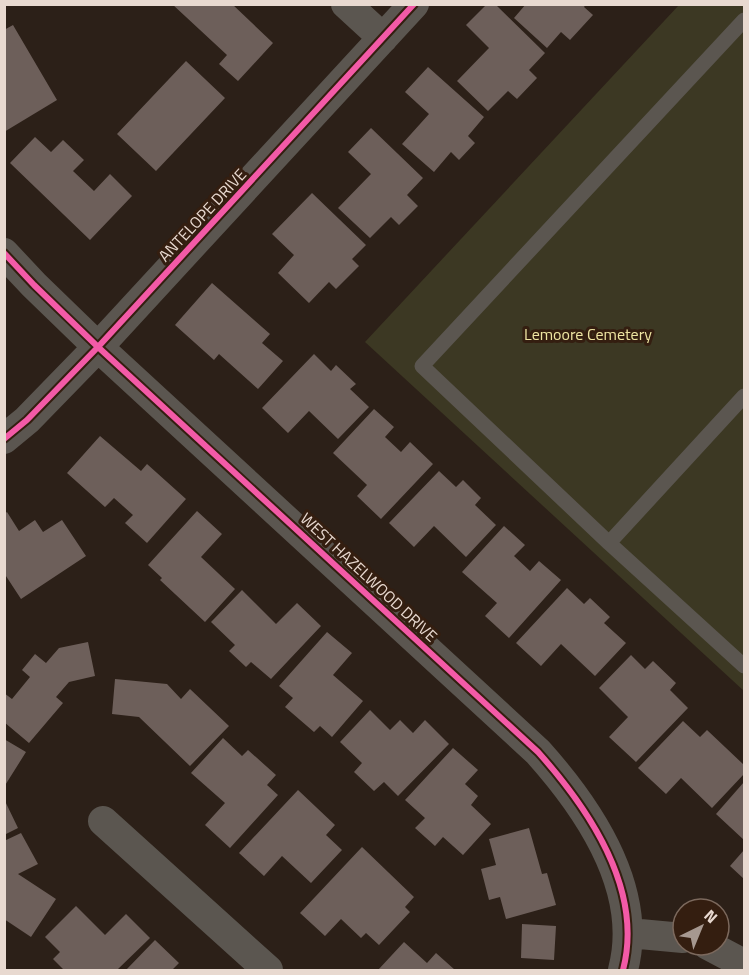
<svg xmlns="http://www.w3.org/2000/svg" width="749" height="975" font-family="'Titillium Web',sans-serif">
<style>
.green{fill:#3c3823}
.building{fill:#6d5f5a}
.lines{fill:none;stroke-linecap:round;stroke-linejoin:round}
.service{stroke:#5b5650;stroke-width:15}
.minor{stroke:#5b5650;stroke-width:30}
.cycleway-casing{stroke:#341e10;stroke-width:10}
.cycleway{stroke:#f35aa7;stroke-width:6}
.labels{text-anchor:middle;dominant-baseline:central;stroke-width:6;stroke-linejoin:round;paint-order:stroke}
.street-label{font-size:16px;fill:#e8d9d0;stroke:#341e10}
.park-label{font-size:16px;fill:#efe5a2;stroke:#341e10}
</style>
<rect width="100%" height="100%" fill="#2c2018"/>
<path class="green" d="M 679,5 L 744,5 L 744,691 L 365,342 Z"/>
<path class="building" d="M 172,4 L 232,4 L 273,43 L 238,81 L 219,64 L 227,55 Z
M 526,4 L 586,4 L 584,7 L 593,15 L 570,40 L 561,32 L 547,48 L 514,18 Z
M 486,5 L 496,5 L 545,53 L 529,70 L 537,78 L 517,99 L 508,91 L 488,111 L 457,81 L 489,48 L 466,25 Z
M 13,25 L 57,100 L 4,132 L 4,30 Z
M 186,61 L 225,98 L 156,171 L 117,134 Z
M 428,67 L 484,117 L 468,136 L 475,143 L 459,160 L 451,152 L 434,172 L 402,144 L 429,114 L 405,92 Z
M 371,128 L 423,178 L 407,195 L 418,206 L 399,225 L 391,217 L 370,238 L 338,208 L 371,174 L 348,152 Z
M 35,137 L 51,152 L 63,140 L 84,160 L 73,171 L 94,191 L 110,174 L 132,196 L 90,240 L 10,163 Z
M 312,193 L 366,245 L 352,259 L 359,266 L 336,289 L 329,282 L 309,303 L 278,273 L 294,255 L 272,234 Z
M 212,283 L 270,334 L 262,343 L 283,361 L 258,389 L 219,354 L 214,360 L 175,325 Z
M 314,354 L 331,371 L 336,365 L 356,384 L 350,389 L 369,407 L 338,439 L 309,411 L 288,433 L 262,408 Z
M 374,409 L 394,427 L 385,437 L 401,452 L 410,442 L 433,464 L 381,519 L 357,496 L 367,485 L 333,453 Z
M 100,436 L 141,471 L 147,464 L 186,499 L 147,543 L 125,523 L 133,515 L 114,498 L 105,507 L 67,473 Z
M 439,471 L 456,487 L 463,480 L 481,498 L 475,505 L 496,525 L 466,557 L 434,526 L 414,547 L 389,523 Z
M 197,511 L 222,534 L 201,557 L 235,589 L 205,622 L 160,580 L 162,578 L 148,565 Z
M 7,512 L 19,531 L 35,520 L 43,532 L 62,520 L 86,556 L 21,599 L 4,573 L 4,514 Z
M 504,526 L 525,545 L 514,556 L 530,571 L 539,561 L 561,580 L 509,638 L 485,616 L 497,603 L 462,572 Z
M 567,588 L 584,604 L 590,598 L 610,617 L 604,623 L 626,643 L 595,676 L 561,644 L 541,666 L 516,643 Z
M 242,590 L 276,624 L 297,603 L 321,626 L 271,679 L 251,662 L 246,667 L 229,651 L 235,645 L 211,622 Z
M 327,632 L 352,653 L 333,675 L 363,701 L 332,737 L 320,726 L 314,732 L 285,707 L 293,698 L 279,686 Z
M 88,642 L 95,676 L 69,682 L 56,697 L 63,703 L 29,743 L 4,722 L 4,693 L 12,699 L 30,677 L 22,670 L 35,654 L 46,663 L 59,648 Z
M 631,655 L 645,669 L 653,661 L 676,683 L 670,690 L 688,708 L 636,762 L 609,737 L 628,717 L 599,688 Z
M 115,679 L 167,684 L 181,699 L 190,689 L 229,726 L 190,766 L 139,717 L 112,714 Z
M 370,710 L 390,730 L 400,720 L 413,733 L 425,720 L 449,744 L 398,796 L 384,782 L 374,791 L 354,772 L 362,763 L 340,742 Z
M 683,721 L 700,737 L 707,730 L 744,765 L 744,774 L 712,808 L 681,778 L 666,794 L 638,768 Z
M 223,738 L 242,756 L 248,750 L 276,775 L 267,785 L 278,795 L 230,848 L 205,825 L 225,803 L 191,773 Z
M 4,739 L 26,752 L 4,787 Z
M 453,748 L 478,770 L 465,784 L 478,796 L 471,805 L 491,824 L 463,855 L 443,837 L 435,846 L 415,828 L 425,818 L 405,800 Z
M 744,782 L 744,840 L 716,814 Z
M 298,790 L 335,825 L 326,835 L 342,850 L 311,883 L 282,856 L 264,876 L 239,853 Z
M 4,799 L 18,828 L 4,835 Z
M 529,828 L 542,874 L 547,873 L 556,905 L 506,919 L 500,897 L 489,900 L 481,869 L 496,865 L 489,839 Z
M 21,833 L 38,864 L 18,874 L 56,899 L 31,937 L 4,919 L 4,841 Z
M 362,847 L 414,897 L 405,907 L 410,912 L 379,945 L 366,933 L 361,938 L 341,919 L 325,936 L 300,913 Z
M 744,850 L 744,879 L 730,866 Z
M 76,906 L 105,935 L 126,914 L 150,938 L 117,970 L 64,970 L 53,959 L 60,952 L 45,937 Z
M 522,924 L 556,926 L 554,960 L 521,958 Z
M 155,940 L 179,963 L 172,970 L 126,970 Z
M 404,942 L 427,963 L 436,953 L 455,970 L 378,970 Z"/>
<g class="lines">
<path class="service" d="M 744,396 L 609,543 L 744,666
M 609,543 L 422,366 L 744,20"/>
<path class="minor" d="M 346,4 L 383,38
M 4,253 L 34,285 L 98,347 L 538,752 C 589,809 644,890 623,970
M 4,439 L 27,420 L 98,347 L 414,4
M 103,821 L 268,970
M 629,933 L 683,938
M 708,945 L 744,964"/>
<defs>
<path id="cycleway" d="M 4,253 L 34,285 L 98,347 L 538,752 C 589,809 644,890 623,970
M 4,439 L 27,420 L 98,347 L 414,4"/>
</defs>
<use href="#cycleway" class="cycleway-casing"/>
<use href="#cycleway" class="cycleway"/>
</g>
<g class="labels">
<g class="street-label">
<text transform="translate(202 215) rotate(-47)">ANTELOPE DRIVE</text>
<text transform="translate(369 577) rotate(43)">WEST HAZELWOOD DRIVE</text>
</g>
<g class="park-label">
<text x="588" y="334">Lemoore Cemetery</text>
</g>
</g>
<rect width="749" height="975" fill="none" stroke="#e8d9d0" stroke-width="12"/>
<g transform="translate(701 927) rotate(43)"><circle r="28" fill="#341e10" stroke="#7c695d" stroke-width="1.5"/>
<path d="M0-4.5L10 22L0 15L-10 22Z" fill="#a69890"/>
<text y="-9" font-size="16" font-weight="bold" text-anchor="middle" fill="#e8d9d0">N</text>
</g>
</svg>
